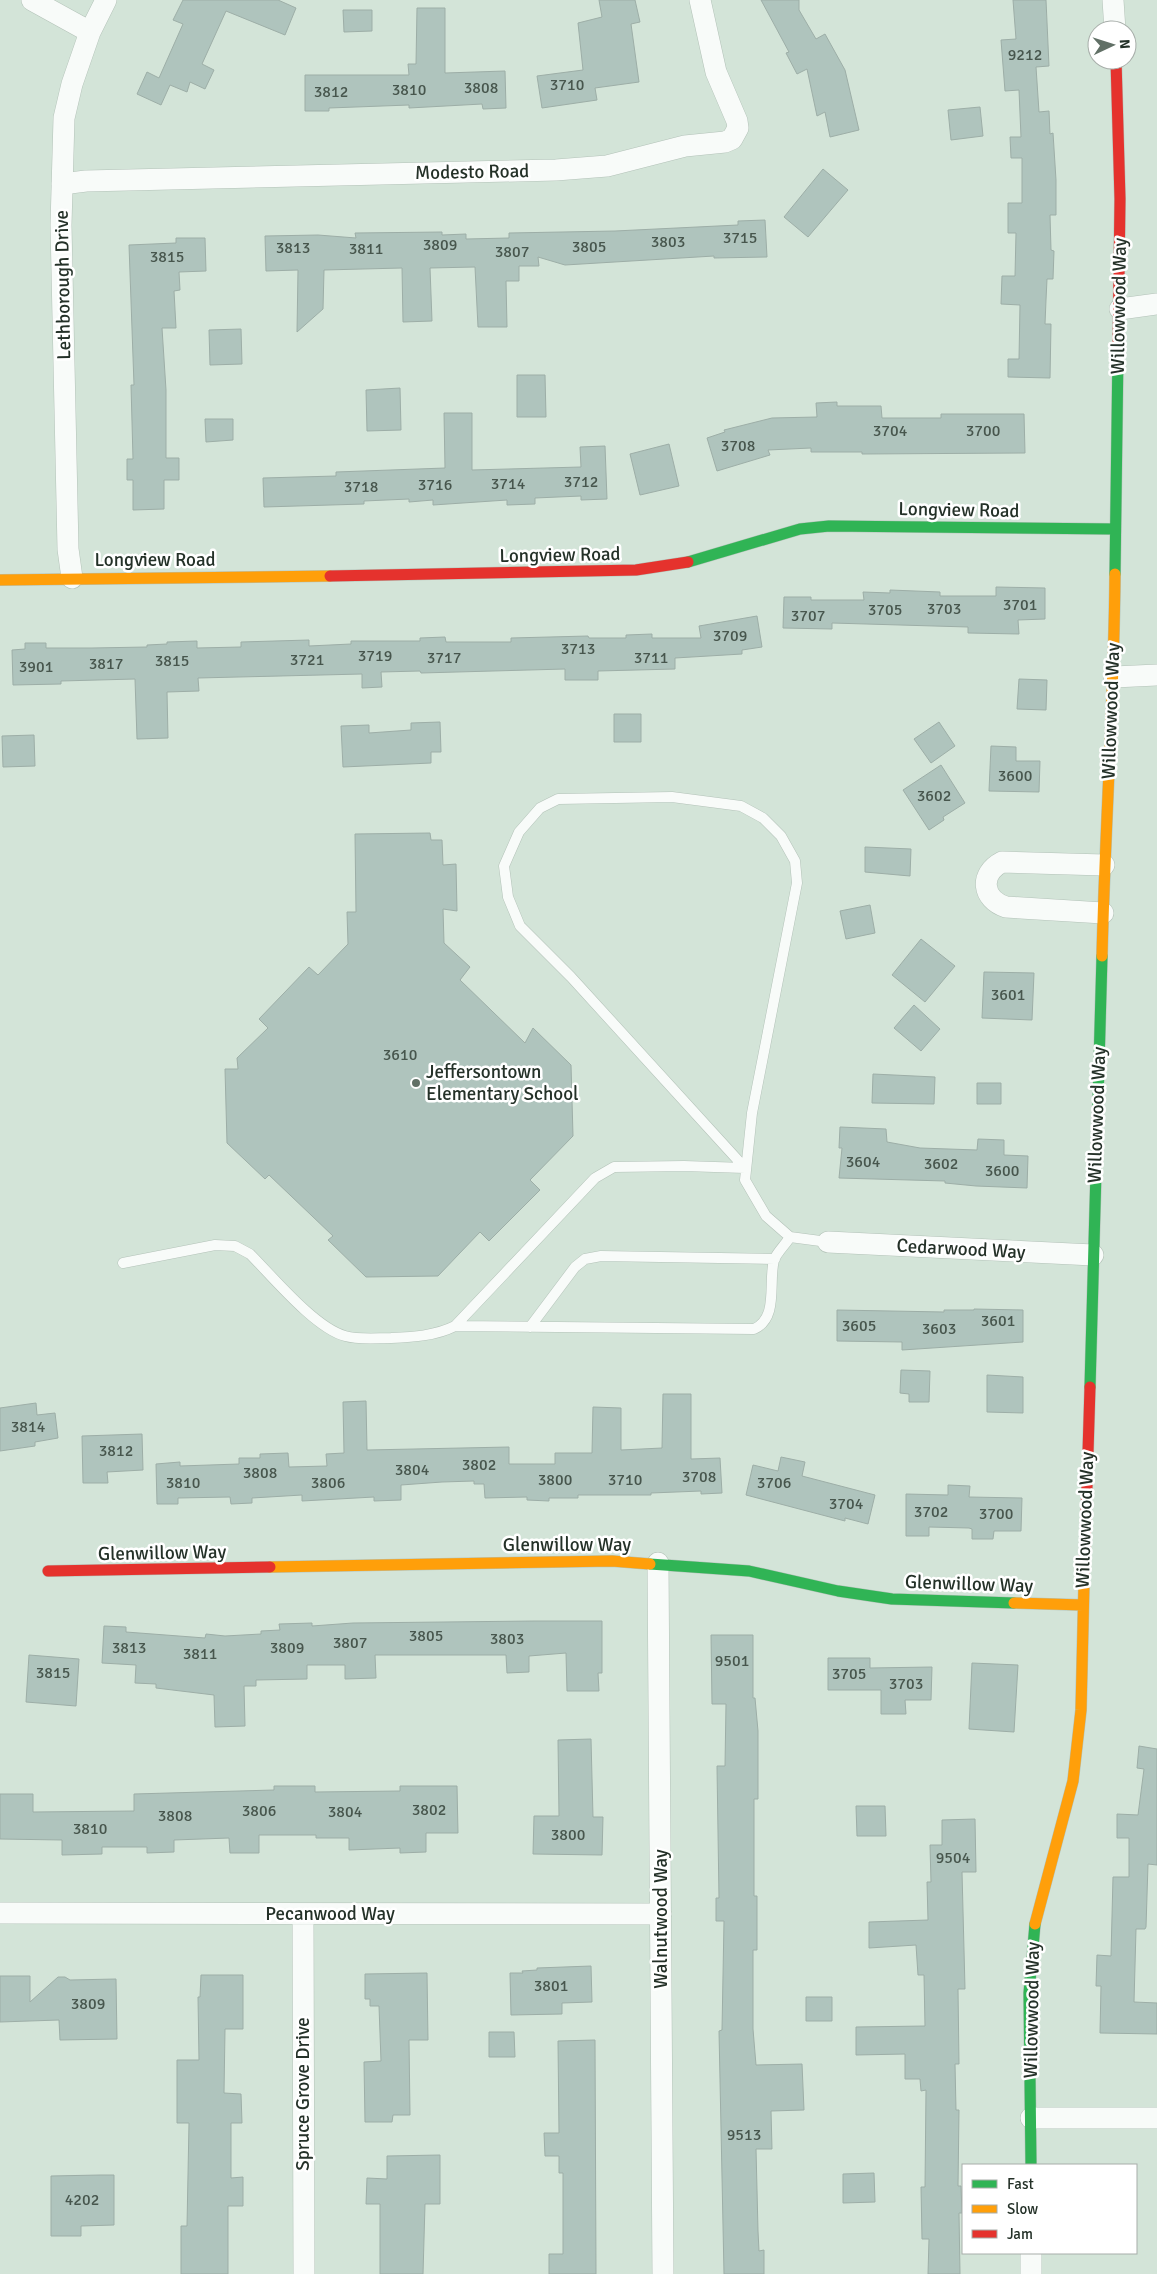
<svg xmlns="http://www.w3.org/2000/svg" width="1157" height="2274" font-family="Signika,sans-serif">
<style>
.building{fill:#afc4bd;stroke:#9daea7}
.lines{fill:none;stroke-linecap:round;stroke-linejoin:round}
.lane-casing{stroke:#b3c2b8;stroke-width:11}
.street-casing{stroke:#b3c2b8;stroke-width:22}
.fast-casing{stroke:#b3c2b8;stroke-width:12}
.slow-casing{stroke:#b3c2b8;stroke-width:12}
.jam-casing{stroke:#b3c2b8;stroke-width:12}
.lane{stroke:#f8fbf9;stroke-width:10}
.street{stroke:#f8fbf9;stroke-width:21}
.fast{stroke:#30b455;stroke-width:11}
.slow{stroke:#ff9f0a;stroke-width:11}
.jam{stroke:#e5322d;stroke-width:11}
.poi-dot{fill:#617066;stroke:#fff;stroke-width:2}
.labels{text-anchor:middle;dominant-baseline:central;stroke-width:5;stroke-linejoin:round;paint-order:stroke}
.number-label{font-size:16px;fill:#47564d}
.street-label{font-size:19px;fill:#243128;stroke:#fff}
.poi-label{font-size:19px;fill:#243128;stroke:#fff;text-anchor:start}
</style>
<rect width="100%" height="100%" fill="#d3e4d8"/>
<path class="building" d="M 183,0 L 278,0 L 296,8 L 285,35 L 226,11 L 202,64 L 214,70 L 205,89 L 190,82 L 187,92 L 170,85 L 161,105 L 137,94 L 147,72 L 159,78 L 183,24 L 173,20 Z
M 599,0 L 635,0 L 640,22 L 631,24 L 639,82 L 595,88 L 597,100 L 542,108 L 537,76 L 583,70 L 578,23 L 602,17 Z
M 761,0 L 799,0 L 799,10 L 816,39 L 825,34 L 845,70 L 859,130 L 830,137 L 825,112 L 817,116 L 807,69 L 797,74 L 786,53 L 789,52 Z
M 1013,0 L 1046,0 L 1049,66 L 1036,67 L 1039,112 L 1049,111 L 1050,134 L 1053,133 L 1056,180 L 1056,215 L 1050,215 L 1051,250 L 1054,251 L 1053,279 L 1047,279 L 1046,300 L 1045,324 L 1051,324 L 1050,378 L 1008,377 L 1008,359 L 1019,359 L 1020,305 L 1001,304 L 1002,276 L 1015,276 L 1016,233 L 1008,233 L 1008,203 L 1022,203 L 1022,158 L 1011,158 L 1010,137 L 1021,137 L 1019,90 L 1005,91 L 1001,40 L 1016,39 Z
M 417,8 L 445,8 L 445,73 L 505,71 L 506,108 L 483,109 L 482,104 L 409,108 L 409,105 L 329,108 L 329,111 L 305,111 L 305,75 L 409,75 L 408,64 L 416,64 Z
M 343,10 L 372,10 L 372,31 L 344,32 Z
M 980,107 L 983,136 L 951,140 L 948,110 Z
M 823,169 L 848,190 L 808,237 L 784,217 Z
M 765,220 L 767,257 L 714,258 L 714,256 L 565,265 L 538,257 L 539,266 L 519,266 L 519,281 L 506,281 L 507,327 L 478,327 L 475,267 L 430,268 L 432,321 L 403,322 L 402,268 L 324,270 L 323,309 L 297,332 L 298,270 L 266,271 L 265,236 L 318,235 L 356,238 L 355,233 L 442,232 L 442,235 L 466,234 L 466,239 L 509,238 L 509,233 L 615,231 L 738,225 L 738,221 Z
M 176,238 L 205,238 L 206,271 L 179,272 L 180,290 L 174,291 L 176,328 L 162,328 L 166,390 L 166,458 L 179,458 L 179,480 L 164,480 L 164,509 L 133,510 L 133,480 L 127,480 L 127,459 L 133,459 L 131,385 L 134,385 L 129,245 L 176,243 Z
M 241,329 L 242,364 L 210,365 L 209,330 Z
M 517,375 L 545,375 L 546,417 L 517,417 Z
M 400,388 L 401,430 L 367,431 L 366,390 Z
M 837,402 L 837,406 L 881,406 L 882,418 L 941,418 L 941,414 L 1024,414 L 1025,453 L 862,454 L 862,452 L 811,452 L 811,448 L 768,450 L 770,455 L 717,471 L 707,438 L 725,432 L 724,430 L 772,418 L 817,417 L 816,403 Z
M 444,413 L 472,413 L 472,470 L 581,467 L 580,447 L 605,446 L 607,499 L 581,500 L 581,496 L 535,498 L 535,504 L 507,505 L 507,500 L 433,505 L 433,500 L 409,502 L 409,499 L 364,501 L 364,504 L 264,507 L 263,478 L 336,476 L 336,472 L 445,468 Z
M 205,419 L 233,419 L 233,440 L 206,442 Z
M 669,444 L 679,486 L 640,495 L 630,454 Z
M 996,587 L 1045,588 L 1045,619 L 1018,620 L 1019,634 L 968,633 L 968,627 L 832,623 L 832,629 L 783,628 L 784,597 L 811,597 L 811,600 L 864,600 L 863,592 L 890,593 L 890,590 L 940,592 L 940,596 L 996,596 Z
M 757,616 L 762,647 L 742,650 L 742,654 L 675,658 L 675,669 L 598,671 L 598,680 L 565,680 L 565,669 L 421,673 L 420,671 L 381,672 L 382,687 L 362,688 L 362,674 L 198,678 L 199,691 L 167,692 L 168,738 L 137,739 L 135,679 L 61,681 L 61,684 L 13,685 L 12,650 L 25,649 L 25,643 L 46,643 L 46,648 L 92,648 L 147,647 L 147,645 L 167,644 L 167,642 L 197,641 L 197,648 L 241,647 L 241,642 L 309,640 L 309,646 L 351,644 L 351,641 L 420,641 L 420,638 L 445,637 L 446,642 L 511,642 L 511,638 L 588,636 L 589,638 L 626,638 L 626,635 L 652,634 L 652,638 L 701,638 L 699,626 Z
M 1019,679 L 1047,680 L 1046,710 L 1017,709 Z
M 614,714 L 641,714 L 641,742 L 614,742 Z
M 440,722 L 441,752 L 431,752 L 431,763 L 343,767 L 341,726 L 369,725 L 369,733 L 411,730 L 411,723 Z
M 939,722 L 955,746 L 931,763 L 914,739 Z
M 34,735 L 35,766 L 3,767 L 2,736 Z
M 991,746 L 1016,747 L 1016,761 L 1040,761 L 1039,792 L 989,791 Z
M 941,765 L 965,803 L 943,817 L 944,820 L 929,830 L 903,790 Z
M 430,833 L 431,840 L 442,840 L 443,865 L 456,864 L 457,911 L 443,909 L 444,943 L 470,967 L 460,980 L 525,1043 L 533,1028 L 571,1065 L 573,1136 L 530,1180 L 540,1190 L 489,1241 L 480,1232 L 438,1276 L 366,1277 L 328,1240 L 333,1236 L 269,1175 L 265,1179 L 227,1143 L 225,1069 L 238,1069 L 237,1058 L 268,1028 L 259,1019 L 309,967 L 318,975 L 348,944 L 347,912 L 356,912 L 355,834 Z
M 865,847 L 911,849 L 910,876 L 865,872 Z
M 870,905 L 875,933 L 846,939 L 840,911 Z
M 921,939 L 955,966 L 925,1002 L 892,975 Z
M 984,972 L 1034,973 L 1032,1020 L 982,1018 Z
M 914,1005 L 940,1029 L 921,1051 L 894,1028 Z
M 873,1074 L 935,1077 L 934,1104 L 872,1103 Z
M 977,1083 L 1001,1083 L 1001,1104 L 977,1104 Z
M 840,1127 L 886,1129 L 887,1142 L 920,1148 L 977,1150 L 978,1139 L 1004,1140 L 1004,1155 L 1028,1156 L 1027,1188 L 976,1186 L 945,1183 L 945,1181 L 839,1178 L 842,1148 L 839,1148 Z
M 974,1309 L 1023,1310 L 1023,1342 L 902,1350 L 902,1342 L 837,1341 L 837,1310 L 944,1312 L 944,1310 L 974,1310 Z
M 901,1370 L 930,1371 L 929,1402 L 909,1402 L 909,1394 L 900,1393 Z
M 987,1375 L 1023,1377 L 1023,1413 L 987,1412 Z
M 663,1394 L 691,1394 L 691,1459 L 720,1458 L 722,1493 L 701,1494 L 701,1491 L 651,1493 L 651,1495 L 578,1495 L 578,1498 L 549,1498 L 549,1501 L 527,1500 L 527,1497 L 485,1498 L 484,1484 L 474,1484 L 474,1481 L 442,1482 L 401,1485 L 401,1500 L 374,1501 L 374,1497 L 302,1501 L 302,1495 L 252,1498 L 252,1503 L 231,1504 L 230,1497 L 178,1498 L 178,1504 L 157,1504 L 156,1464 L 180,1462 L 180,1466 L 239,1464 L 239,1458 L 260,1458 L 260,1454 L 288,1453 L 289,1467 L 327,1466 L 326,1454 L 344,1453 L 343,1402 L 366,1401 L 367,1450 L 509,1447 L 509,1464 L 555,1464 L 555,1453 L 592,1453 L 593,1407 L 621,1408 L 621,1450 L 662,1448 Z
M 36,1403 L 37,1415 L 55,1413 L 58,1438 L 35,1442 L 35,1446 L 0,1451 L 0,1408 Z
M 142,1434 L 143,1470 L 107,1472 L 108,1483 L 83,1483 L 82,1436 Z
M 781,1457 L 805,1462 L 802,1476 L 875,1495 L 868,1524 L 845,1518 L 845,1521 L 746,1495 L 753,1465 L 778,1471 Z
M 948,1485 L 970,1486 L 969,1497 L 1022,1498 L 1021,1531 L 994,1531 L 993,1539 L 972,1539 L 972,1529 L 969,1528 L 929,1527 L 929,1536 L 906,1536 L 906,1494 L 948,1495 Z
M 534,1621 L 602,1621 L 602,1673 L 598,1673 L 599,1691 L 567,1691 L 566,1653 L 529,1656 L 529,1672 L 507,1673 L 506,1655 L 375,1655 L 376,1678 L 345,1679 L 345,1665 L 307,1665 L 307,1679 L 256,1680 L 256,1686 L 244,1686 L 245,1726 L 215,1727 L 214,1695 L 156,1688 L 156,1684 L 135,1683 L 136,1665 L 102,1663 L 104,1626 L 126,1627 L 126,1632 L 205,1638 L 206,1634 L 225,1636 L 261,1634 L 261,1631 L 280,1630 L 279,1624 L 312,1623 L 312,1626 L 353,1623 Z
M 711,1635 L 753,1635 L 753,1698 L 755,1698 L 758,1731 L 758,1799 L 754,1799 L 754,1896 L 757,1896 L 757,1950 L 753,1950 L 753,2029 L 756,2065 L 802,2064 L 804,2110 L 771,2111 L 772,2149 L 756,2149 L 758,2231 L 759,2251 L 764,2250 L 764,2274 L 724,2274 L 719,2031 L 722,2030 L 724,1921 L 716,1921 L 716,1898 L 719,1898 L 717,1766 L 725,1766 L 726,1704 L 712,1704 Z
M 29,1655 L 79,1659 L 76,1706 L 26,1702 Z
M 828,1658 L 870,1658 L 870,1668 L 932,1667 L 931,1700 L 905,1700 L 906,1714 L 881,1714 L 881,1690 L 828,1690 Z
M 972,1663 L 1018,1665 L 1014,1732 L 969,1729 Z
M 591,1739 L 593,1817 L 603,1817 L 602,1855 L 533,1854 L 534,1816 L 559,1816 L 558,1740 Z
M 1139,1746 L 1157,1749 L 1157,1865 L 1148,1864 L 1146,1927 L 1145,1929 L 1136,1929 L 1134,2002 L 1157,2003 L 1157,2034 L 1100,2033 L 1101,1986 L 1096,1986 L 1097,1955 L 1111,1956 L 1113,1877 L 1129,1877 L 1129,1838 L 1117,1838 L 1117,1814 L 1138,1815 L 1144,1769 L 1137,1768 Z
M 274,1786 L 315,1786 L 315,1792 L 400,1791 L 400,1786 L 457,1786 L 458,1833 L 426,1833 L 426,1852 L 400,1853 L 400,1848 L 349,1850 L 349,1838 L 316,1838 L 316,1835 L 259,1835 L 259,1853 L 230,1853 L 229,1838 L 174,1840 L 174,1852 L 147,1853 L 147,1847 L 102,1847 L 102,1854 L 62,1855 L 62,1840 L 0,1839 L 0,1794 L 33,1794 L 33,1812 L 134,1811 L 134,1794 L 274,1790 Z
M 856,1806 L 885,1806 L 886,1836 L 857,1836 Z
M 975,1819 L 976,1872 L 962,1872 L 965,1989 L 958,1989 L 959,2064 L 955,2064 L 956,2110 L 959,2110 L 958,2186 L 961,2186 L 962,2213 L 959,2213 L 960,2274 L 928,2274 L 929,2239 L 922,2239 L 921,2187 L 925,2187 L 926,2090 L 921,2091 L 920,2079 L 905,2079 L 905,2054 L 856,2055 L 856,2027 L 925,2026 L 924,1975 L 918,1975 L 916,1945 L 869,1948 L 869,1922 L 928,1920 L 927,1882 L 931,1882 L 930,1845 L 942,1845 L 942,1820 Z
M 591,1966 L 592,2002 L 562,2003 L 562,2014 L 511,2015 L 510,1973 L 523,1973 L 522,1971 L 537,1970 L 537,1968 Z
M 427,1973 L 428,2040 L 409,2040 L 410,2115 L 393,2115 L 392,2122 L 365,2122 L 364,2062 L 381,2061 L 379,2006 L 370,2006 L 370,1999 L 365,1999 L 365,1974 Z
M 201,1975 L 243,1975 L 243,2029 L 225,2029 L 224,2093 L 241,2094 L 242,2123 L 231,2123 L 231,2178 L 243,2177 L 243,2206 L 228,2206 L 228,2274 L 181,2274 L 181,2226 L 187,2226 L 189,2123 L 177,2123 L 177,2060 L 199,2060 L 198,1997 L 200,1997 Z
M 0,1976 L 30,1976 L 30,2002 L 58,1977 L 65,1977 L 70,1980 L 116,1979 L 117,2039 L 60,2040 L 59,2020 L 0,2022 Z
M 806,1997 L 832,1997 L 832,2021 L 806,2021 Z
M 489,2032 L 514,2032 L 515,2057 L 489,2057 Z
M 595,2040 L 596,2274 L 549,2274 L 549,2254 L 563,2254 L 563,2173 L 559,2173 L 559,2156 L 545,2156 L 544,2133 L 559,2133 L 558,2041 Z
M 440,2155 L 440,2204 L 425,2204 L 423,2274 L 380,2274 L 380,2204 L 366,2204 L 367,2178 L 387,2179 L 387,2156 Z
M 874,2173 L 875,2202 L 843,2203 L 843,2174 Z
M 100,2175 L 114,2175 L 114,2225 L 81,2226 L 81,2236 L 51,2236 L 51,2176 Z"/>
<g class="lines">
<defs>
<path id="lane" d="M 745,1168 L 571,977 L 520,926 L 508,897 L 504,866 L 519,832 L 540,808 L 558,799 L 672,797 L 741,806 L 763,818 L 781,836 L 795,861 L 797,883 L 752,1113 L 745,1180 L 766,1216 L 790,1237 L 828,1242
M 123,1263 L 215,1245 L 235,1246 L 250,1254 C 273,1277 315,1328 345,1336 C 359,1340 377,1338 391,1338 C 413,1337 435,1336 455,1326 L 595,1178 L 614,1167 L 684,1166 L 745,1168
M 455,1326 L 754,1329 C 779,1318 768,1282 774,1260 C 777,1252 786,1244 790,1237
M 530,1327 L 575,1267 L 585,1259 L 601,1256 L 775,1259"/>
<path id="street" d="M 32,0 L 90,32
M 1113,0 L 1115,30
M 62,184 L 86,181 L 556,170 L 607,166 L 685,146 L 725,142 L 732,139 L 738,128 L 737,121 L 716,72 L 700,0
M 1120,309 L 1157,304
M 72,578 L 68,549 L 61,225 L 64,118 L 72,84 L 90,32 L 106,0
M 1114,677 L 1157,675
M 1103,913 L 1006,907 C 982,899 979,874 1002,862 L 1104,865
M 828,1242 L 1093,1255
M 658,1563 L 663,2274
M 0,1913 L 661,1914
M 303,1914 L 304,2274
M 1031,2118 L 1157,2118
M 1031,2253 L 1031,2274"/>
<path id="fast" d="M 688,562 L 800,529 L 829,526 L 1114,529
M 1115,574 L 1118,352
M 1090,1387 L 1102,956
M 650,1564 L 749,1571 L 838,1591 L 892,1599 L 1014,1603
M 1031,2165 L 1029,1993 L 1035,1924"/>
<path id="slow" d="M 0,580 L 330,576
M 1102,956 C 1105,829 1114,702 1115,574
M 270,1567 L 612,1561 L 650,1564
M 1014,1603 L 1083,1605
M 1035,1924 L 1073,1781 L 1081,1710 L 1084,1583"/>
<path id="jam" d="M 1116,60 L 1120,199 L 1118,352
M 330,576 L 636,570 L 688,562
M 48,1571 L 270,1567
M 1084,1583 L 1090,1387"/>
</defs>
<use href="#lane" class="lane-casing"/>
<use href="#street" class="street-casing"/>
<use href="#fast" class="fast-casing"/>
<use href="#slow" class="slow-casing"/>
<use href="#jam" class="jam-casing"/>
<use href="#lane" class="lane"/>
<use href="#street" class="street"/>
<use href="#fast" class="fast"/>
<use href="#slow" class="slow"/>
<use href="#jam" class="jam"/>
</g>
<circle class="poi-dot" cx="416" cy="1083" r="5"/>
<g class="labels">
<g class="number-label">
<text x="1025" y="55">9212</text>
<text x="567" y="85">3710</text>
<text x="481" y="88">3808</text>
<text x="409" y="90">3810</text>
<text x="331" y="92">3812</text>
<text x="740" y="238">3715</text>
<text x="668" y="242">3803</text>
<text x="440" y="245">3809</text>
<text x="589" y="247">3805</text>
<text x="293" y="248">3813</text>
<text x="366" y="249">3811</text>
<text x="512" y="252">3807</text>
<text x="167" y="257">3815</text>
<text x="890" y="431">3704</text>
<text x="983" y="431">3700</text>
<text x="738" y="446">3708</text>
<text x="581" y="482">3712</text>
<text x="508" y="484">3714</text>
<text x="435" y="485">3716</text>
<text x="361" y="487">3718</text>
<text x="1020" y="605">3701</text>
<text x="944" y="609">3703</text>
<text x="885" y="610">3705</text>
<text x="808" y="616">3707</text>
<text x="730" y="636">3709</text>
<text x="578" y="649">3713</text>
<text x="375" y="656">3719</text>
<text x="444" y="658">3717</text>
<text x="651" y="658">3711</text>
<text x="307" y="660">3721</text>
<text x="172" y="661">3815</text>
<text x="106" y="664">3817</text>
<text x="36" y="667">3901</text>
<text x="1015" y="776">3600</text>
<text x="934" y="796">3602</text>
<text x="1008" y="995">3601</text>
<text x="400" y="1055">3610</text>
<text x="863" y="1162">3604</text>
<text x="941" y="1164">3602</text>
<text x="1002" y="1171">3600</text>
<text x="998" y="1321">3601</text>
<text x="859" y="1326">3605</text>
<text x="939" y="1329">3603</text>
<text x="28" y="1427">3814</text>
<text x="116" y="1451">3812</text>
<text x="479" y="1465">3802</text>
<text x="412" y="1470">3804</text>
<text x="260" y="1473">3808</text>
<text x="699" y="1477">3708</text>
<text x="555" y="1480">3800</text>
<text x="625" y="1480">3710</text>
<text x="183" y="1483">3810</text>
<text x="328" y="1483">3806</text>
<text x="774" y="1483">3706</text>
<text x="846" y="1504">3704</text>
<text x="931" y="1512">3702</text>
<text x="996" y="1514">3700</text>
<text x="426" y="1636">3805</text>
<text x="507" y="1639">3803</text>
<text x="350" y="1643">3807</text>
<text x="129" y="1648">3813</text>
<text x="287" y="1648">3809</text>
<text x="200" y="1654">3811</text>
<text x="732" y="1661">9501</text>
<text x="53" y="1673">3815</text>
<text x="849" y="1674">3705</text>
<text x="906" y="1684">3703</text>
<text x="429" y="1810">3802</text>
<text x="259" y="1811">3806</text>
<text x="345" y="1812">3804</text>
<text x="175" y="1816">3808</text>
<text x="90" y="1829">3810</text>
<text x="568" y="1835">3800</text>
<text x="953" y="1858">9504</text>
<text x="551" y="1986">3801</text>
<text x="88" y="2004">3809</text>
<text x="744" y="2135">9513</text>
<text x="82" y="2200">4202</text>
</g>
<g class="street-label">
<text transform="translate(472 172) rotate(-1)">Modesto Road</text>
<text transform="translate(63 285) rotate(-91)">Lethborough Drive</text>
<text transform="translate(1119 306) rotate(-89)">Willowwood Way</text>
<text transform="translate(959 510) rotate(1)">Longview Road</text>
<text transform="translate(560 555) rotate(-1)">Longview Road</text>
<text x="155" y="560">Longview Road</text>
<text transform="translate(1111 711) rotate(-88)">Willowwood Way</text>
<text transform="translate(1097 1115) rotate(-88)">Willowwood Way</text>
<text transform="translate(961 1249) rotate(3)">Cedarwood Way</text>
<text transform="translate(1085 1520) rotate(-88)">Willowwood Way</text>
<text x="567" y="1545">Glenwillow Way</text>
<text transform="translate(162 1553) rotate(-1)">Glenwillow Way</text>
<text transform="translate(969 1584) rotate(2)">Glenwillow Way</text>
<text x="330" y="1914">Pecanwood Way</text>
<text transform="translate(661 1919) rotate(-90)">Walnutwood Way</text>
<text transform="translate(1032 2010) rotate(-89)">Willowwood Way</text>
<text transform="translate(303 2094) rotate(-90)">Spruce Grove Drive</text>
</g>
<g class="poi-label">
<text x="426" y="1072">Jeffersontown<tspan x="426" dy="22">Elementary School</tspan></text>
</g>
</g>
<rect x="962" y="2164" width="175" height="90" fill="#ffffff" stroke="#a7ada9"/>
<rect x="972" y="2180" width="25" height="8" fill="#30b455" stroke="#a7ada9"/>
<text x="1007" y="2189" font-size="15" fill="#243128">Fast</text>
<rect x="972" y="2205" width="25" height="8" fill="#ff9f0a" stroke="#a7ada9"/>
<text x="1007" y="2214" font-size="15" fill="#243128">Slow</text>
<rect x="972" y="2230" width="25" height="8" fill="#e5322d" stroke="#a7ada9"/>
<text x="1007" y="2239" font-size="15" fill="#243128">Jam</text>
<g transform="translate(1112 45) rotate(86)"><circle r="24" fill="#ffffff" stroke="#a7ada9"/>
<path d="M0-4L9 19L0 12L-9 19Z" fill="#617066"/>
<text y="-8" font-size="14" font-weight="bold" text-anchor="middle" fill="#243128">N</text>
</g>
</svg>
